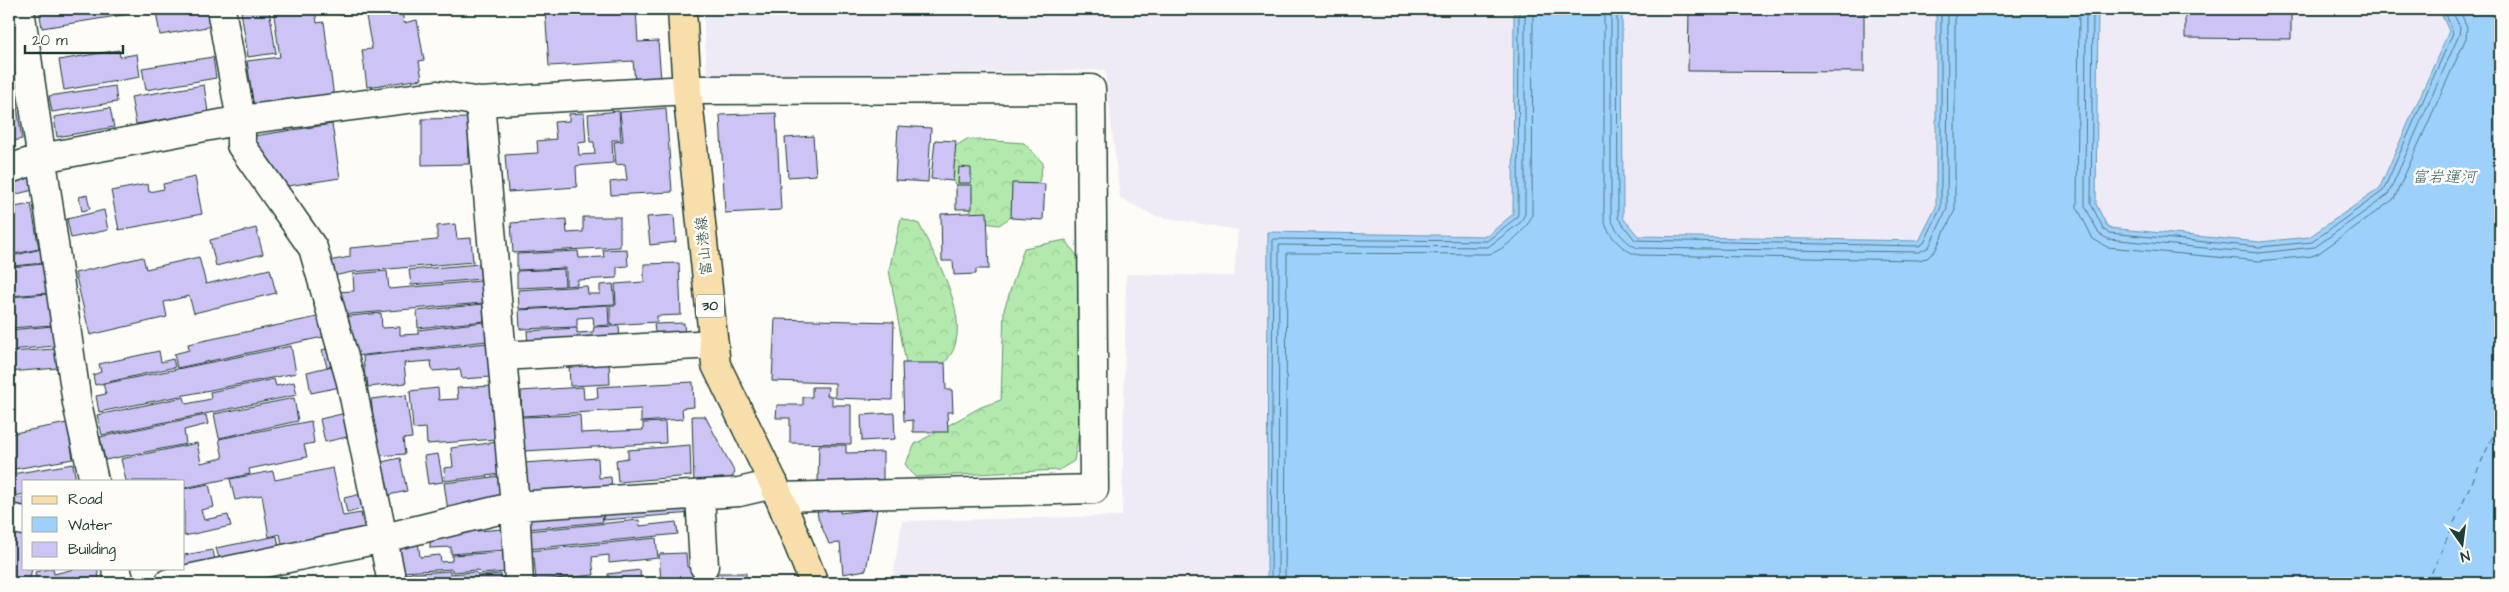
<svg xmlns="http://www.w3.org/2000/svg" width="2509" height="592" font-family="'Architects Daughter','Klee One',sans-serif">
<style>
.built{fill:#efebf6}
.forest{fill:url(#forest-crowns);stroke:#689470}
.water{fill:#9dd1fb;stroke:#6b96ab}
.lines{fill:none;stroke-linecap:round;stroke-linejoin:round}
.shore{stroke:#517884;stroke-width:1}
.ferry{stroke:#3e6266;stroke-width:1;stroke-dasharray:6 5;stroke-linecap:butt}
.building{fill:#cdc3f5;stroke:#1f3d34}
.minor-casing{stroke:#1f3d34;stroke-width:31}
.major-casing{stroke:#1f3d34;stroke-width:31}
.minor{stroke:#fdfcf7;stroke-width:28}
.major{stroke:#f8deab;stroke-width:28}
.labels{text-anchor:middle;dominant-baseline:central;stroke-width:5;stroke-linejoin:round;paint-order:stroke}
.shield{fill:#fdfcf7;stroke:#62766e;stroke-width:1}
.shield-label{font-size:14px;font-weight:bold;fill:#1f3d34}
.street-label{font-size:15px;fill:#1f3d34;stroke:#fdfcf7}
.water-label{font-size:16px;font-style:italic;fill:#3e6266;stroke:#fdfcf7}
</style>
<defs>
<pattern id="forest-crowns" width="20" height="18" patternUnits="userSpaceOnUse" patternTransform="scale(1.25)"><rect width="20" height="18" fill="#b2eaad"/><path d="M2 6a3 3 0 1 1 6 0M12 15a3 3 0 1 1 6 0" fill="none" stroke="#99ca95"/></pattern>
</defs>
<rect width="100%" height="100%" fill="#fdfcf7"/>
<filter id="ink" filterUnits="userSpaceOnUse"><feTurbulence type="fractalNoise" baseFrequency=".02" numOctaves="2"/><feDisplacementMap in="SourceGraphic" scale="10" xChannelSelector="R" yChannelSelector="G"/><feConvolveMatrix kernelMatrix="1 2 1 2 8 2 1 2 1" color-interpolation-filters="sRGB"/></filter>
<g filter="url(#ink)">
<path class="built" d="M 703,9 L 2439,9 L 2449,31 L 2379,189 L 2309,237 L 2260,242 L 2109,228 L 1936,207 L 1920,241 L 1638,236 L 1513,214 L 1487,236 L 1268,232 L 1267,583 L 892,583 L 902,521 L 1122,516 L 1126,274 L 1234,276 L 1238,230 L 1155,216 L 1120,198 L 1105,70 L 707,78 Z"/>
<path class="forest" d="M 967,139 L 1024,143 L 1043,163 L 1035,201 L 999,225 L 977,222 L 941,160 L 946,152 Z
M 901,218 L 919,224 C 935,257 968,311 954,348 C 950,359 938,370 931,379 L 909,380 L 889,270 Z
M 1066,240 L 1085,268 L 1087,387 L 1074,461 L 1059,470 L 915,477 L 905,464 L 915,444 L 981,407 L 1001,400 L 1004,310 L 1024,248 Z"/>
<path class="water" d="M 1514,9 L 1622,9 L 1623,218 L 1638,236 L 1919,241 L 1936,207 L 1936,9 L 2098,9 L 2096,204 L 2108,228 L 2260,242 L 2309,237 L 2379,189 L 2449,31 L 2439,9 L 2500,9 L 2500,583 L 1267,583 L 1268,232 L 1487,236 L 1513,214 Z"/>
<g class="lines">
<path class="shore" d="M 1604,9 L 1604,219 C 1606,233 1624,253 1639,255 L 1918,260 L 1927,258 L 1935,251 L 1955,210 L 1955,9
M 1611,9 L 1611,218 C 1614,229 1628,246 1639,248 L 1919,252 L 1929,247 L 1947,209 L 1948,9
M 1617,9 L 1618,218 L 1635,240 L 1919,246 L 1924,243 L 1941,207 L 1941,9
M 2079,9 L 2077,207 L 2093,239 L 2107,247 L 2259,261 L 2312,256 L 2319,253 L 2394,199 L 2466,38 L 2467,27 L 2459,9
M 2086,9 L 2085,206 L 2099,234 L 2108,239 L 2259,253 L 2315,247 L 2388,195 L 2459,35 L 2460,27 L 2451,9
M 2093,9 L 2091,204 L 2104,230 L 2109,233 L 2260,247 L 2312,242 L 2383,191 L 2453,33 L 2444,9
M 1271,583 L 1273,239 L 1487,241 L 1516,218 L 1518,214 L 1519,9
M 1278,583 L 1279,245 L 1488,247 L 1520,223 L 1525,214 L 1525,9
M 1285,583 L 1287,253 L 1489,254 C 1503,251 1530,228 1532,214 L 1533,9"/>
<path class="ferry" d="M 2427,583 L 2500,420"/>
</g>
<path class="building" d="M 39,9 L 160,9 L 42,28 Z
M 175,9 L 210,9 L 213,26 L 160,35 L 156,12 Z
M 257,9 L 269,9 L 276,53 L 248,57 L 241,11 Z
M 273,9 L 315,9 L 317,23 L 324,22 L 334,98 L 254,109 L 247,61 L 280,57 Z
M 339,9 L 419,9 L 402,12 L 404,23 L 417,20 L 424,60 L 419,61 L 422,79 L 367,87 L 362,50 L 372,49 L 365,11 L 340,15 Z
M 545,9 L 636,9 L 638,42 L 658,41 L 661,80 L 635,82 L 633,61 L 549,66 Z
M 1689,9 L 1864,9 L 1864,72 L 1688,71 Z
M 2185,9 L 2291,9 L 2291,39 L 2185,38 Z
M 119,50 L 120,57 L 137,54 L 140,77 L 64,90 L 59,60 Z
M 213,57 L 216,78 L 146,90 L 142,68 Z
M 13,61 L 16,84 L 9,85 L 9,62 Z
M 204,85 L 208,112 L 136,124 L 131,97 Z
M 115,86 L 117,102 L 52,112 L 49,96 Z
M 14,87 L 22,139 L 9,142 L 9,88 Z
M 110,108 L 114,127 L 57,137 L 54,117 Z
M 666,108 L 672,192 L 611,195 L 610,182 L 627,180 L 625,164 L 616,165 L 614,142 L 623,141 L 620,112 Z
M 619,111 L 621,140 L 612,140 L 613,163 L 576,166 L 577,187 L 508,192 L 505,155 L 538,153 L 537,141 L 556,139 L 554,122 L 569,121 L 569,114 L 584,113 L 586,142 L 578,143 L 579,155 L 595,154 L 594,142 L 590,142 L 588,114 Z
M 776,113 L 781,210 L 725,213 L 720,115 Z
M 468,118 L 469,164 L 422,165 L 422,119 Z
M 332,124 L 340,178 L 281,187 L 247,137 Z
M 898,126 L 931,128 L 928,182 L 895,180 Z
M 813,136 L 816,175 L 788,177 L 785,138 Z
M 935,140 L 956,141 L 953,181 L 931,179 Z
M 959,167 L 971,168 L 971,183 L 958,183 Z
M 29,171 L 33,190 L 9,196 L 9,175 Z
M 195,177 L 202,214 L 119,230 L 111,191 L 148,184 L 149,192 L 164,189 L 163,184 Z
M 1012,183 L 1045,184 L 1043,220 L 1011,218 Z
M 956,185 L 972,185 L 972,209 L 956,209 Z
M 87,195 L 90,209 L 82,211 L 79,197 Z
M 31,204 L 39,249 L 9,255 L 9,208 Z
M 104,210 L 108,230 L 71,238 L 67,219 Z
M 987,212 L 989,269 L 976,269 L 976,274 L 954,275 L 953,261 L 942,261 L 941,214 Z
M 674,215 L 676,242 L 650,245 L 647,217 Z
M 583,217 L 620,217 L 620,247 L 513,253 L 511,223 L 566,219 L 567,233 L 583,232 Z
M 455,224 L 457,239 L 471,238 L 473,262 L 352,272 L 329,277 L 323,262 L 350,257 L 350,248 L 437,240 L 437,226 Z
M 256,228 L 263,254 L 216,266 L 210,240 Z
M 41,249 L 43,263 L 14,266 L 12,256 Z
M 627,249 L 628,266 L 617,267 L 617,278 L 577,280 L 577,285 L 566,286 L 566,268 L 517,270 L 517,254 L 578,251 L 579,258 L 604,257 L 603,250 Z
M 143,257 L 146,269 L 199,257 L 206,284 L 270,269 L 276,293 L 194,313 L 189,296 L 164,302 L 167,317 L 90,335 L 75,273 Z
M 679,263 L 681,315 L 657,316 L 657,322 L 610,325 L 610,305 L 616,305 L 615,284 L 644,282 L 644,264 Z
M 44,264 L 48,293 L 9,296 L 9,267 Z
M 479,264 L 481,279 L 411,285 L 409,270 Z
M 564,269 L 565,286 L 517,288 L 517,271 Z
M 387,271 L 389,289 L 481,281 L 483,303 L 340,315 L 333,292 L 354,291 L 353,274 Z
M 613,284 L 615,304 L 519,309 L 518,290 L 587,286 L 588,294 L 600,294 L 600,285 Z
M 48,294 L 53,325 L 9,328 L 9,297 Z
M 483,304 L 484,321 L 418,328 L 417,311 Z
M 608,305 L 609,325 L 594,326 L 593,317 L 577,318 L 577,327 L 520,329 L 519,310 Z
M 381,313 L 382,328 L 400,327 L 400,335 L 418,334 L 418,330 L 484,322 L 487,341 L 356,356 L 341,317 Z
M 322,316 L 324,326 L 320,326 L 323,337 L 177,368 L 174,354 L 189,350 L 188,344 Z
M 775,319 L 894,322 L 892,400 L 835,398 L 835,383 L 772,381 Z
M 684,323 L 685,338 L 656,340 L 654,324 Z
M 53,326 L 55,346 L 9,350 L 9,330 Z
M 619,326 L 620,341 L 528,347 L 527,331 L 577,328 L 577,333 L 593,332 L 594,327 Z
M 487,343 L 491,377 L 462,379 L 460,369 L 432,371 L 431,361 L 404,363 L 406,383 L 368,387 L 367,378 L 365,379 L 363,356 Z
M 291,346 L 296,373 L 99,412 L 96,396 L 106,394 L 103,384 Z
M 332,347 L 336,364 L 327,367 L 322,350 Z
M 55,349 L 58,368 L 9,372 L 9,352 Z
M 159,351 L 161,362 L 173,359 L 175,367 L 95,385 L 93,375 L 101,372 L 99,364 Z
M 609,361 L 610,384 L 570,386 L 569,363 Z
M 902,363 L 945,363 L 946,390 L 952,390 L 953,412 L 947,412 L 948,432 L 913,432 L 913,420 L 904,421 Z
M 336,365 L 340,387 L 311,393 L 307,372 Z
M 274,379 L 276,386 L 294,382 L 297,395 L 102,435 L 97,415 L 184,397 L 186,404 L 211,399 L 210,392 Z
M 693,382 L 694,407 L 682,408 L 683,419 L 641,422 L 641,409 L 522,416 L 521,391 L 583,387 L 584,399 L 598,398 L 597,387 Z
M 493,386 L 497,439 L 427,444 L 426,428 L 413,429 L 410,391 L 438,388 L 439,400 L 458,399 L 457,388 Z
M 812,387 L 828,387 L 827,396 L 832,396 L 832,405 L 851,405 L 851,444 L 790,443 L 790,418 L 776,418 L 777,405 L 803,405 L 803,397 L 812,397 Z
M 406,395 L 412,438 L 403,439 L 405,454 L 378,456 L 371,399 Z
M 294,398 L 298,421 L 219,438 L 214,414 Z
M 346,413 L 351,436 L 325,442 L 320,419 Z
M 894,413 L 895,439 L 862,441 L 861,415 Z
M 206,415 L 208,424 L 184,430 L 186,444 L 105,460 L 100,437 Z
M 580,415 L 581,433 L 643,430 L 643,423 L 665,422 L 666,443 L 524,451 L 522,417 Z
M 692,416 L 705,416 L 735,473 L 727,483 L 694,484 Z
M 311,421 L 314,443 L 304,445 L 307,457 L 249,469 L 250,474 L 184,488 L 184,481 L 126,481 L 121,459 L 197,443 L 201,463 L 223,458 L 219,439 Z
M 67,423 L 73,459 L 9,470 L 9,434 Z
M 498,442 L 501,474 L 445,481 L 444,468 L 453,467 L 451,448 Z
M 690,445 L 691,476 L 618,482 L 616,460 L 628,458 L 628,450 Z
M 819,445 L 846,445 L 846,453 L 883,452 L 883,482 L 818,482 Z
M 438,454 L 443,482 L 428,484 L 424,456 Z
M 400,458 L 407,491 L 384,496 L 377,463 Z
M 598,458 L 599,478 L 611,477 L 612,491 L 526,497 L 524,463 Z
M 73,464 L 76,481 L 24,481 L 24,494 L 16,496 L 12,474 Z
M 333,468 L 343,516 L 361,513 L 365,532 L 283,549 L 280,534 L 269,537 L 262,495 L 235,500 L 230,479 L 273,471 L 275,480 Z
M 501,476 L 505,504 L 448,511 L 444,483 Z
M 209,484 L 214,507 L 201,510 L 204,520 L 228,515 L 231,526 L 184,536 L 184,489 Z
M 361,494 L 365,508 L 347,513 L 344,498 Z
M 24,497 L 24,510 L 12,507 L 11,499 Z
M 691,501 L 693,513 L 604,520 L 603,508 Z
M 840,506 L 840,513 L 877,509 L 866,570 L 843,574 L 840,543 L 829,544 L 818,518 L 817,509 Z
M 601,508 L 603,522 L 527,529 L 526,516 Z
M 639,520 L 640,526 L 676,522 L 678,534 L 529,549 L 527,531 Z
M 13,529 L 24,531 L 24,568 L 32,568 L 29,583 L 9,583 L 9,552 Z
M 503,529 L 505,550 L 451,554 L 451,547 L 430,548 L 430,537 L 452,533 Z
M 277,536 L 280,552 L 224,563 L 223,556 L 219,558 L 216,548 Z
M 656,538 L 658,558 L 609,563 L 609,555 L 592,557 L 594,575 L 536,581 L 534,558 L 530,559 L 529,551 Z
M 418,541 L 420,557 L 440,555 L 441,562 L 452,561 L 452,555 L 505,552 L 506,572 L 481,574 L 477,570 L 452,572 L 452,569 L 401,572 L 397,544 Z
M 213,550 L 216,566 L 163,575 L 162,568 L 184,568 L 184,555 Z
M 686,553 L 687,567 L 697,567 L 698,583 L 661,583 L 659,554 Z
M 53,568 L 54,574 L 78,568 L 97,568 L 99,578 L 76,583 L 72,583 L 71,579 L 53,583 L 37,583 L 35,572 Z
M 640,570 L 641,583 L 609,583 L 608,574 Z
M 450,571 L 450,574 L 475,572 L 480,576 L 501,574 L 501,583 L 402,583 L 401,574 Z
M 710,573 L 746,573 L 746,583 L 710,583 Z
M 589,577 L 590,583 L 536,583 L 536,582 Z"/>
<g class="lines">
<defs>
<path id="minor" d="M 20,9 L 77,403 L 94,481
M 221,9 L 241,120 L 241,145 L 313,248 L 351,382 L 392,583
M 480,102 L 515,506 L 519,583
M 9,169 L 42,158 L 241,120 L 438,95 L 480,102 L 687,90 L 1091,89 L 1094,489 L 779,497
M 502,356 L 714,344
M 700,495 L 704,566
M 9,518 L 24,521
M 116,568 L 120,583
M 169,583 L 384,538 L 515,506 L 739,492 L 774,484"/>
<path id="major" d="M 682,9 L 687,90 L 716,365 L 774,484 L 814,583"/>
</defs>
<use href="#minor" class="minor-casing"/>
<use href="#major" class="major-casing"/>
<use href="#minor" class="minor"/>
<use href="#major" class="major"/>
</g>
</g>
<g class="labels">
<rect class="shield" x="696" y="294.5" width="28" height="23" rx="4"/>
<g class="shield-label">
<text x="710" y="306">30</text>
</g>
<g class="street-label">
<text transform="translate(704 246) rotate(-96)">富山港線</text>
</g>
<g class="water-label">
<text x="2444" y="177">富岩運河</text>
</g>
</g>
<rect width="2509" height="592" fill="none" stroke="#fdfcf7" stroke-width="30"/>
<rect x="15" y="15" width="2479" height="562" fill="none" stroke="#1f3d34" stroke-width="2" filter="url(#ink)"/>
<rect x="22" y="480" width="162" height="90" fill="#fdfcf7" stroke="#a4b0a9"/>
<rect x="32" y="496" width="25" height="8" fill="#f8deab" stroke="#a4b0a9"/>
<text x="68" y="504" font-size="15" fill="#1f3d34">Road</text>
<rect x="32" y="517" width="25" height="15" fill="#9dd1fb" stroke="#a4b0a9"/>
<text x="68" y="530" font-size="15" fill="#1f3d34">Water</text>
<rect x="32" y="542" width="25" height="15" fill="#cdc3f5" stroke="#a4b0a9"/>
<text x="68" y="554" font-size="15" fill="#1f3d34">Building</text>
<g transform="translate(2462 544) rotate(166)" stroke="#fdfcf7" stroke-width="4" paint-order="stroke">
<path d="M0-4L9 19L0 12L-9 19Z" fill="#1f3d34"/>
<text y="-8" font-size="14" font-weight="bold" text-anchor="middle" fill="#1f3d34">N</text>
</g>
<path d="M25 45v8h98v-8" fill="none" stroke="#1f3d34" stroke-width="2.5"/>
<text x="32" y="45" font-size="15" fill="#1f3d34" stroke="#fdfcf7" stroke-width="4" paint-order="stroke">20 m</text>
</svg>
